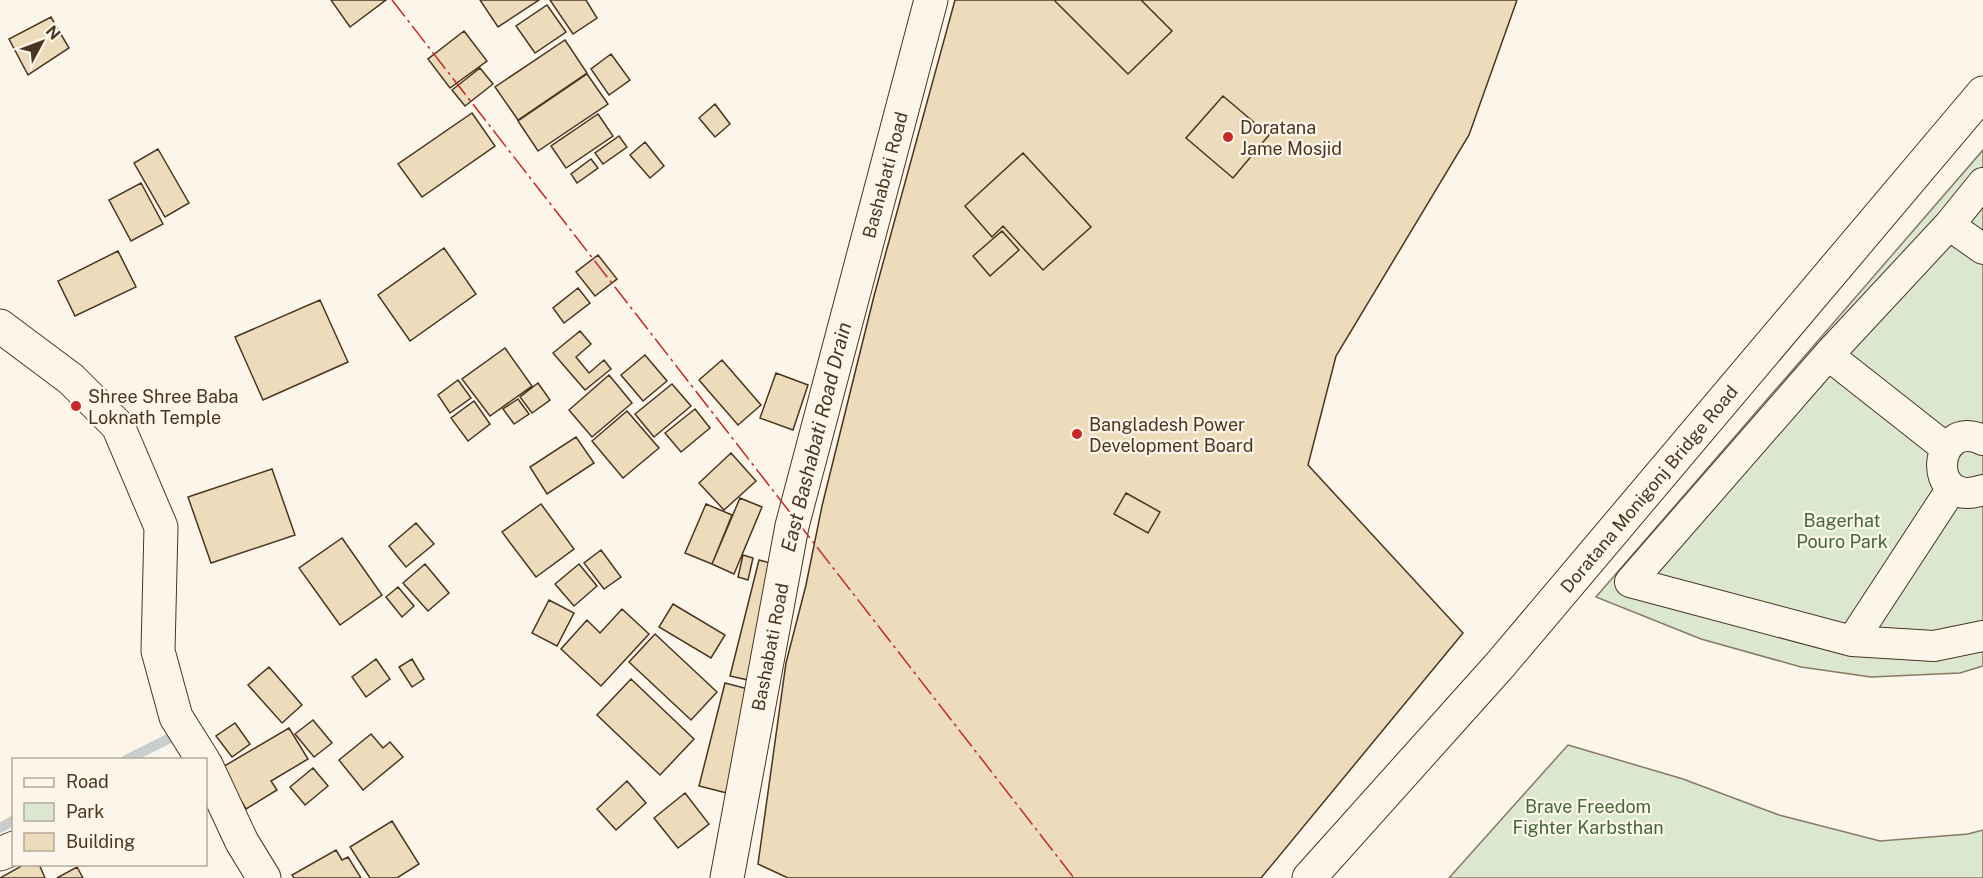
<svg xmlns="http://www.w3.org/2000/svg" width="1983" height="878" font-family="'Public Sans',sans-serif">
<style>
.green{fill:#dce7d0;stroke:#887966;stroke-width:1.5}
.lines{fill:none;stroke-linecap:round;stroke-linejoin:round}
.stream{stroke:#c9cecd;stroke-width:10}
.building{fill:#ecdcbc;stroke:#4a3520;stroke-width:1.5}
.street-casing{stroke:#4a3520;stroke-width:32}
.secondary-casing{stroke:#4a3520;stroke-width:35}
.street{stroke:#fbf6e9;stroke-width:30}
.secondary{stroke:#fbf6e9;stroke-width:33}
.power{stroke:#c62828;stroke-width:1.5;stroke-dasharray:21 4.5 3 4.5;stroke-linecap:butt}
.poi-dot{fill:#c62828;stroke:#fbf6e9;stroke-width:2}
.labels{text-anchor:middle;dominant-baseline:central;stroke-width:4.5;stroke-linejoin:round;paint-order:stroke}
.poi-label{font-size:18px;fill:#4a3520;stroke:#fbf6e9;text-anchor:start}
.street-label{font-size:18px;fill:#4a3520;stroke:#fbf6e9}
.park-label{font-size:18px;fill:#436837;stroke:#fbf6e9}
.water-label{font-size:20px;font-style:italic;fill:#4a3520;stroke:#fbf6e9}
</style>
<rect width="100%" height="100%" fill="#fbf6e9"/>
<path class="green" d="M 1983,150 L 1983,666 L 1960,673 L 1871,677 L 1801,667 L 1701,639 L 1596,597 Z
M 1568,745 L 1683,779 L 1779,815 L 1880,841 L 1968,834 L 1983,830 L 1983,878 L 1449,878 Z"/>
<g class="lines">
<path class="stream" d="M 126,760 L 180,733
M 0,828 L 14,820"/>
</g>
<path class="building" d="M 331,0 L 386,0 L 350,27 Z
M 480,0 L 539,0 L 498,27 Z
M 550,0 L 586,0 L 597,18 L 573,34 Z
M 955,0 L 1517,0 L 1469,135 L 1336,356 L 1308,465 L 1463,633 L 1261,878 L 788,878 L 758,864 L 786,663 L 806,585 L 822,506 L 874,296 Z
M 1056,0 L 1141,0 L 1172,31 L 1128,74 L 1055,1 Z
M 547,5 L 566,32 L 535,53 L 516,26 Z
M 51,17 L 69,48 L 28,75 L 9,39 Z
M 464,31 L 487,61 L 450,88 L 428,59 Z
M 565,40 L 587,73 L 518,120 L 495,87 Z
M 611,54 L 630,80 L 609,95 L 591,69 Z
M 480,68 L 493,84 L 465,106 L 452,90 Z
M 587,74 L 608,104 L 538,151 L 518,121 Z
M 1223,96 L 1269,135 L 1233,178 L 1186,138 Z
M 715,104 L 730,124 L 715,137 L 699,118 Z
M 472,113 L 495,146 L 422,197 L 398,164 Z
M 598,114 L 613,136 L 566,168 L 551,146 Z
M 619,136 L 627,147 L 603,164 L 595,153 Z
M 645,142 L 664,166 L 650,178 L 630,155 Z
M 158,149 L 189,203 L 165,217 L 134,163 Z
M 1023,153 L 1091,227 L 1043,270 L 1003,226 L 992,237 L 965,206 Z
M 591,159 L 598,168 L 577,183 L 571,174 Z
M 141,183 L 163,224 L 131,241 L 109,200 Z
M 1002,231 L 1019,250 L 990,276 L 973,256 Z
M 444,248 L 476,294 L 410,341 L 378,295 Z
M 118,251 L 136,287 L 75,316 L 58,281 Z
M 598,255 L 617,279 L 595,296 L 576,272 Z
M 578,288 L 590,303 L 564,323 L 553,308 Z
M 320,300 L 348,362 L 263,400 L 235,337 Z
M 580,331 L 591,344 L 576,357 L 589,373 L 604,360 L 611,369 L 585,390 L 553,353 Z
M 505,348 L 532,386 L 490,416 L 462,379 Z
M 645,355 L 667,381 L 643,401 L 621,375 Z
M 722,360 L 761,405 L 738,425 L 699,380 Z
M 776,373 L 808,385 L 793,430 L 760,418 Z
M 609,375 L 632,403 L 592,437 L 569,410 Z
M 458,380 L 471,398 L 450,413 L 438,395 Z
M 538,383 L 550,400 L 532,413 L 520,397 Z
M 672,384 L 691,406 L 654,437 L 635,414 Z
M 518,399 L 529,414 L 514,424 L 503,409 Z
M 474,401 L 490,424 L 468,441 L 451,418 Z
M 695,409 L 710,428 L 681,452 L 665,433 Z
M 627,411 L 659,448 L 623,478 L 592,441 Z
M 576,437 L 594,463 L 547,494 L 530,467 Z
M 731,453 L 756,481 L 724,510 L 699,483 Z
M 272,469 L 295,535 L 211,563 L 188,497 Z
M 1126,493 L 1160,512 L 1148,533 L 1114,514 Z
M 740,498 L 762,507 L 734,574 L 712,564 Z
M 541,504 L 574,549 L 536,577 L 502,532 Z
M 706,504 L 732,515 L 712,564 L 685,553 Z
M 416,523 L 434,544 L 406,567 L 389,546 Z
M 342,538 L 382,595 L 340,625 L 299,568 Z
M 601,550 L 621,577 L 604,589 L 584,563 Z
M 743,555 L 753,558 L 748,580 L 738,577 Z
M 759,560 L 777,565 L 748,680 L 730,676 Z
M 425,564 L 449,593 L 428,611 L 403,583 Z
M 579,564 L 597,586 L 574,606 L 555,584 Z
M 398,587 L 414,606 L 402,617 L 386,597 Z
M 549,600 L 574,613 L 557,646 L 532,633 Z
M 673,604 L 725,635 L 711,658 L 659,627 Z
M 622,609 L 649,634 L 601,686 L 561,649 L 587,620 L 600,633 Z
M 655,634 L 717,692 L 691,720 L 629,662 Z
M 376,659 L 390,679 L 366,697 L 352,677 Z
M 412,659 L 424,679 L 412,687 L 399,667 Z
M 269,667 L 302,705 L 282,723 L 248,685 Z
M 631,679 L 694,739 L 660,775 L 597,715 Z
M 725,683 L 752,690 L 727,793 L 699,786 Z
M 313,720 L 332,743 L 314,757 L 295,734 Z
M 235,723 L 250,744 L 232,757 L 216,736 Z
M 289,728 L 308,759 L 271,781 L 277,790 L 246,809 L 221,768 Z
M 371,734 L 383,748 L 390,742 L 403,757 L 363,790 L 339,760 Z
M 313,768 L 328,786 L 305,805 L 290,787 Z
M 627,781 L 646,803 L 616,830 L 597,809 Z
M 685,793 L 709,824 L 678,848 L 654,818 Z
M 392,821 L 419,864 L 397,878 L 370,878 L 350,847 Z
M 336,850 L 342,860 L 348,857 L 361,878 L 294,878 L 292,875 Z
M 25,864 L 39,864 L 45,878 L 0,878 Z
M 77,867 L 83,878 L 57,878 Z"/>
<g class="lines">
<defs>
<path id="street" d="M 1983,183 L 1949,225 L 1828,355 L 1630,582 L 1852,641 L 1934,646 L 1983,636
M 1949,225 L 1983,249
M 1828,355 L 1946,448
M 1983,440 C 1933,416 1924,510 1983,490
M 1852,641 L 1952,488"/>
<path id="secondary" d="M 0,326 L 71,379 L 118,426 L 161,527 L 158,651 L 176,717 L 203,760
M 206,765 L 242,842 L 264,878
M 0,854 L 14,848
M 727,878 L 792,526 L 931,0
M 1309,878 L 1500,665 L 1983,93"/>
</defs>
<use href="#street" class="street-casing"/>
<use href="#secondary" class="secondary-casing"/>
<use href="#street" class="street"/>
<use href="#secondary" class="secondary"/>
<path class="power" d="M 392,0 L 1074,878"/>
</g>
<g class="poi-dot">
<circle cx="1228" cy="137" r="6"/>
<circle cx="76" cy="406" r="6"/>
<circle cx="1077" cy="434" r="6"/>
</g>
<g class="labels">
<g class="poi-label">
<text x="1240" y="127">Doratana<tspan x="1240" dy="21">Jame Mosjid</tspan></text>
<text x="88" y="396">Shree Shree Baba<tspan x="88" dy="21">Loknath Temple</tspan></text>
<text x="1089" y="424">Bangladesh Power<tspan x="1089" dy="21">Development Board</tspan></text>
</g>
<g class="street-label">
<text transform="translate(885 175) rotate(-75)">Bashabati Road</text>
<text transform="translate(1649 489) rotate(-50)">Doratana Monigonj Bridge Road</text>
<text transform="translate(770 647) rotate(-79)">Bashabati Road</text>
</g>
<g class="park-label">
<text x="1842" y="520">Bagerhat<tspan x="1842" dy="21">Pouro Park</tspan></text>
<text x="1588" y="806">Brave Freedom<tspan x="1588" dy="21">Fighter Karbsthan</tspan></text>
</g>
<g class="water-label">
<text transform="translate(816 437) rotate(-76)">East Bashabati Road Drain</text>
</g>
</g>
<rect x="12" y="758" width="195" height="108" fill="#fbf6e9" stroke="#b4a999" stroke-width="1.5"/>
<rect x="24" y="778" width="30" height="9" fill="#fbf6e9" stroke="#b4a999" stroke-width="1.5"/>
<text x="66" y="788" font-size="18" fill="#4a3520">Road</text>
<rect x="24" y="803" width="30" height="18" fill="#dce7d0" stroke="#b4a999" stroke-width="1.5"/>
<text x="66" y="818" font-size="18" fill="#4a3520">Park</text>
<rect x="24" y="833" width="30" height="18" fill="#ecdcbc" stroke="#b4a999" stroke-width="1.5"/>
<text x="66" y="848" font-size="18" fill="#4a3520">Building</text>
<g transform="translate(42 42) rotate(49)" stroke="#fbf6e9" stroke-width="4.5" paint-order="stroke">
<path d="M0-4.5L10 22L0 15L-10 22Z" fill="#4a3520"/>
<text y="-9" font-size="16" font-weight="bold" text-anchor="middle" fill="#4a3520">N</text>
</g>
</svg>
